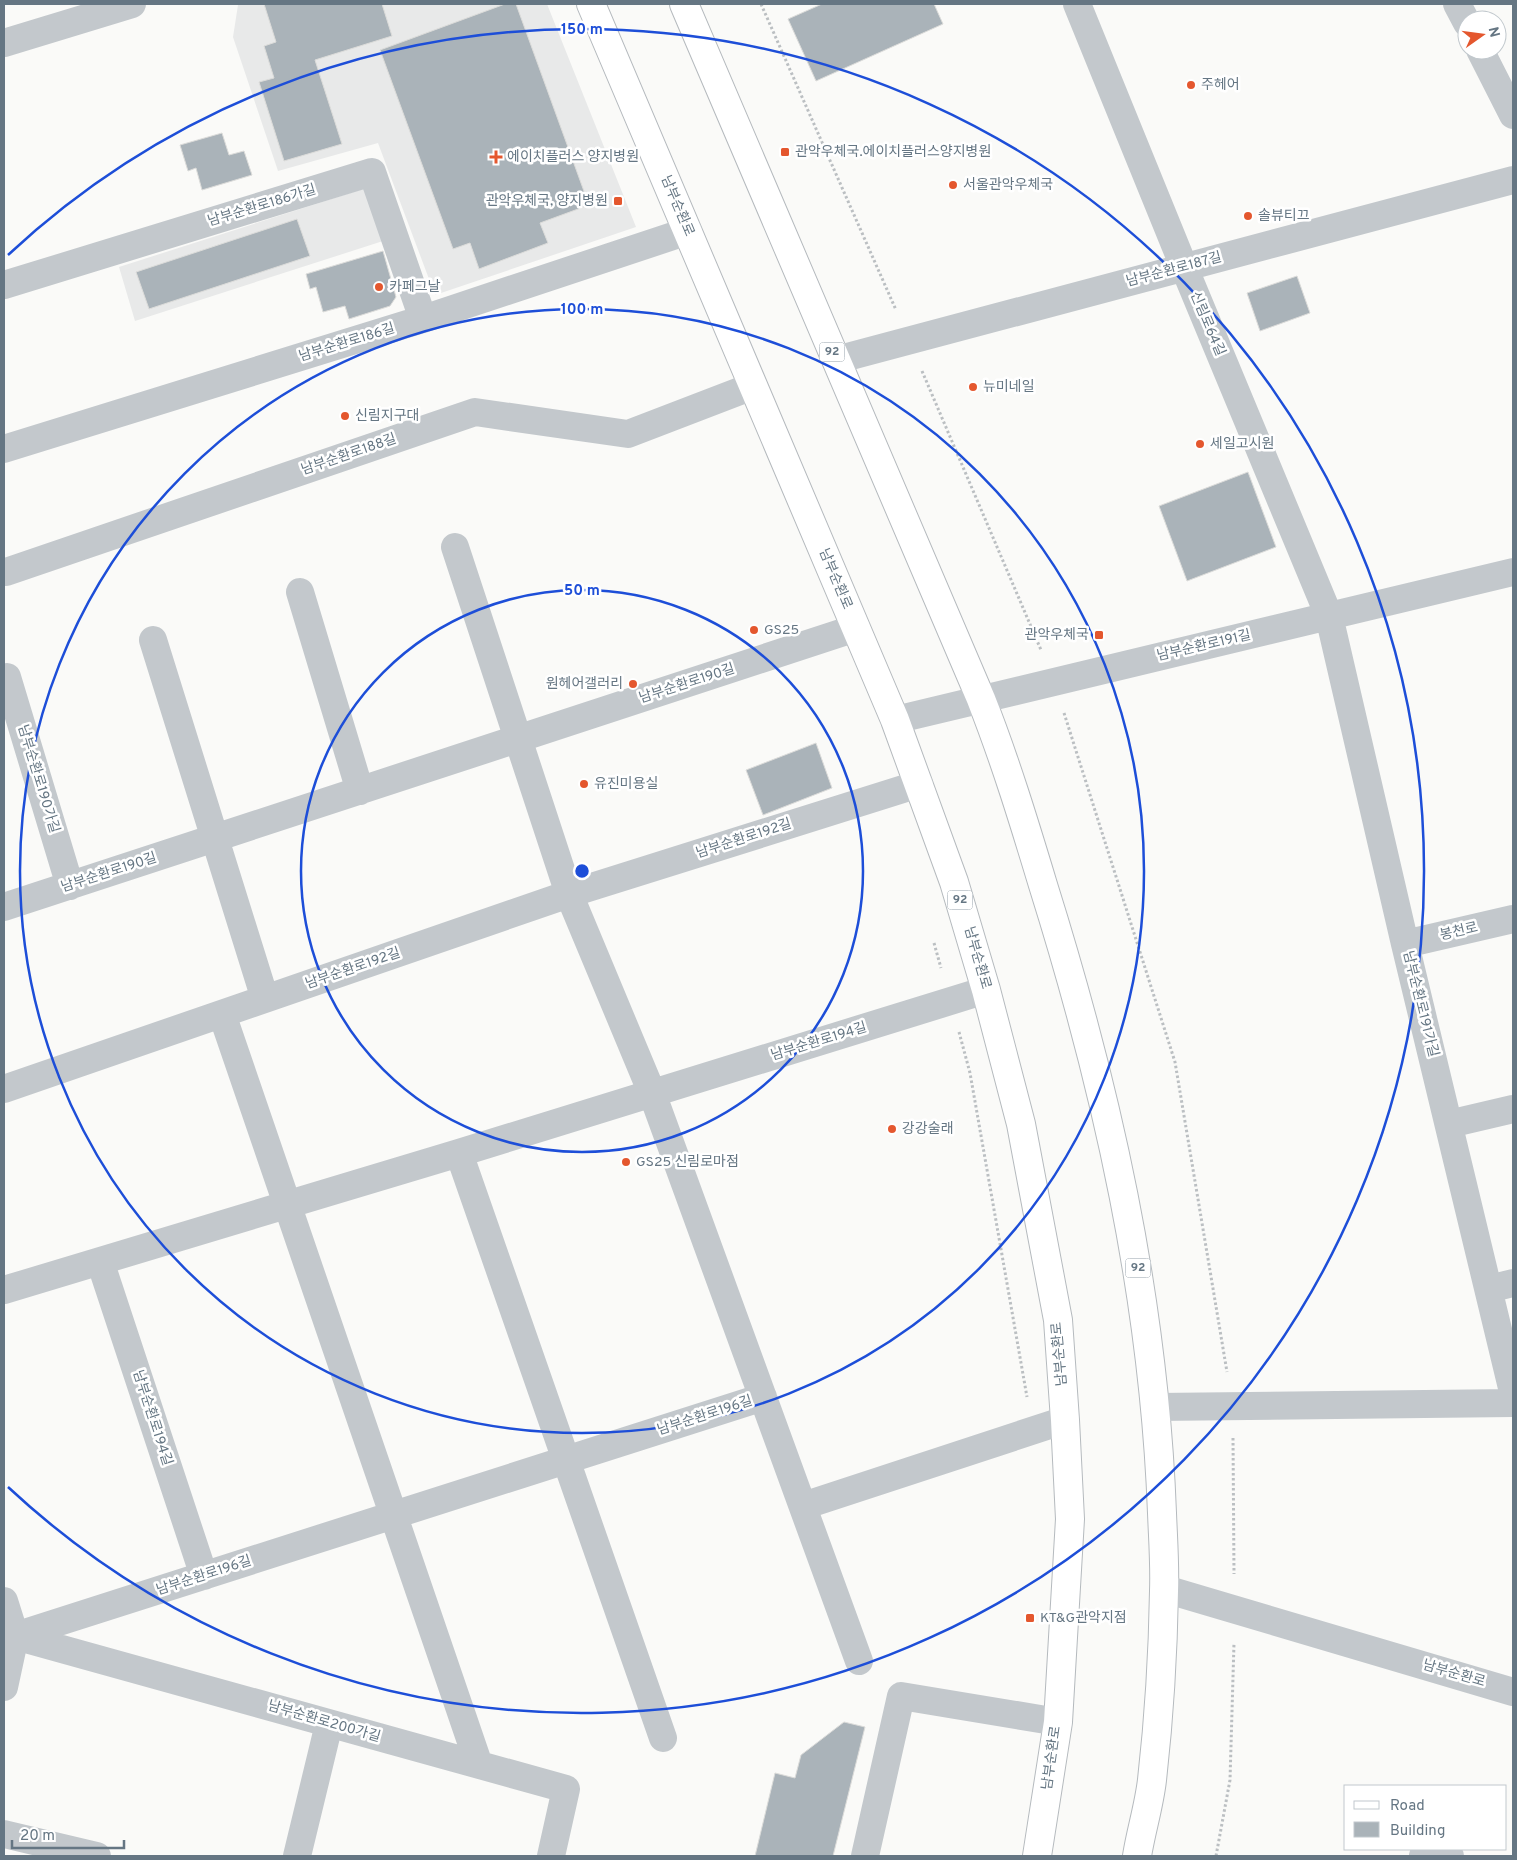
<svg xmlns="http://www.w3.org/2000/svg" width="1517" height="1860" font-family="Overpass,'Noto Sans KR',sans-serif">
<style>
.built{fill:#e8e9e9}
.building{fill:#aab3b9;stroke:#dcdcda}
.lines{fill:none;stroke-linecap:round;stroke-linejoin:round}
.major-casing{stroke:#b5babe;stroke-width:30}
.path{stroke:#bbbfc2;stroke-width:3;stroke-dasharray:2.5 2.5;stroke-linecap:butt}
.minor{stroke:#c3c8cc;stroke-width:28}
.major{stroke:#fff;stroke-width:28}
.ring{fill:none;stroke:#1d4ed8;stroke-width:2.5}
.poi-dot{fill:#e4572e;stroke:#fff;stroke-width:2}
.labels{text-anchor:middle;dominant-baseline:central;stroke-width:5;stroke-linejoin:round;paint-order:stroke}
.shield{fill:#fff;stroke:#939fa8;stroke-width:1}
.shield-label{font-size:12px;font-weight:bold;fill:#657683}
.poi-label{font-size:14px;fill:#657683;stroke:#fff;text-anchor:start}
.street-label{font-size:14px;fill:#657683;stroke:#fff}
.centre{fill:#1d4ed8;stroke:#fff;stroke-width:2.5}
.ring-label{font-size:15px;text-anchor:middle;font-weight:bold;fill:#1d4ed8;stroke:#fff;stroke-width:5;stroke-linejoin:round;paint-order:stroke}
</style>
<rect width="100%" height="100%" fill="#fafaf8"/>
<path class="built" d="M 241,4 L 547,4 L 636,227 L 435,295 L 378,143 L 278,171 L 233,37 L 238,5 Z
M 366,188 L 383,241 L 135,321 L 119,267 Z"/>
<path class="building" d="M 264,4 L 382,4 L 392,36 L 315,60 L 342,144 L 284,161 L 259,82 L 274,78 L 264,46 L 276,42 Z
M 505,4 L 516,4 L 589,205 L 540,223 L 548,243 L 479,269 L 470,243 L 453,249 L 380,50 Z
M 822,4 L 934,4 L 943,24 L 816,81 L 788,19 Z
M 222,133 L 229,155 L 244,151 L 252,175 L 202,190 L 196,168 L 188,171 L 180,145 Z
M 297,219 L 310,256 L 149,309 L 136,272 Z
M 383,251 L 396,297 L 390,306 L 349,319 L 345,306 L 323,312 L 316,287 L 310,289 L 306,274 Z
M 1297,276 L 1310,313 L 1260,331 L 1247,293 Z
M 1248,472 L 1276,547 L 1187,581 L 1159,506 Z
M 816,743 L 832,788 L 763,815 L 746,770 Z
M 844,1722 L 865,1727 L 833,1856 L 755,1856 L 775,1773 L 795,1778 L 801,1755 Z"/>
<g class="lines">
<defs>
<path id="major" d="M 591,4 L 895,720 L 954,882 L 986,990 L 1021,1124 L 1058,1320 L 1065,1420 L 1070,1519 L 1058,1722 L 1037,1856
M 684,4 L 981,699 C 1005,760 1024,822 1043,885 C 1107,1089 1154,1299 1162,1513 C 1163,1539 1165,1565 1164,1591 C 1163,1654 1159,1718 1152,1780 C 1149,1806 1141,1831 1137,1856"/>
</defs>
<use href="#major" class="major-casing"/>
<path class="path" d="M 761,4 L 896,310
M 922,371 L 1041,650
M 1064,713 L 1175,1062 L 1227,1372
M 934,943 L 941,968
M 959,1032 L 970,1073 L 1027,1397
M 1233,1438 L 1234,1574
M 1216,1856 L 1230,1780 L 1234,1643"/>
<path class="minor" d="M 1077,4 L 1184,267 L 1329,616 L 1405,944 L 1513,1392
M 1457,4 L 1467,23
M 4,43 L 132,4
M 1480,50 L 1513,115
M 4,285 L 372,172 L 423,319
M 836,360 L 1513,180
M 4,449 L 423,319 L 688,231
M 455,547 L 569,894 L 652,1093 L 859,1661
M 6,572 L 475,412 L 628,434 L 753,386
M 300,592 L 360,791
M 153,640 L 265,999
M 4,678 L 7,677 L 70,886
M 895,720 L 1513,572
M 4,907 L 856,628
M 1405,944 L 1513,919
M 222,1014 L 479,1765
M 4,1089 L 569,894 L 919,784
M 1449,1124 L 1513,1109
M 459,1153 L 663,1738
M 100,1261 L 204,1576
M 1489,1289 L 1513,1283
M 4,1290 L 459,1153 L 986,990
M 1156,1407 L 1513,1403
M 803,1506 L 1065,1420
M 1165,1589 L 1513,1692
M 4,1601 L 15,1636 L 4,1687
M 15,1636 L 763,1397
M 15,1636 L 566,1789 L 551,1856
M 4,1834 L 97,1856
M 297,1856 L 329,1724
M 865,1856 L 901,1696 L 1058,1722
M 1423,1856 L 1425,1850 L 1450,1856"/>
<use href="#major" class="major"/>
</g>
<g class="ring">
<circle cx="582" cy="871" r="281"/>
<circle cx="582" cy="871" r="562"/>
<path d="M8 255A842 842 0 1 1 8 1487"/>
</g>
<g class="poi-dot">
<circle cx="1191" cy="85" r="5"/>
<rect x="780" y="147" width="10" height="10" rx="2.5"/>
<path d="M493.5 149.5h5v5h5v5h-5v5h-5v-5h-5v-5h5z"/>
<circle cx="953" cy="185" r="5"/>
<rect x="613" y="196" width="10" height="10" rx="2.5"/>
<circle cx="1248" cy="216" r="5"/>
<circle cx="379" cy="287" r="5"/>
<circle cx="973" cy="387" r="5"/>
<circle cx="345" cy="416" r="5"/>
<circle cx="1200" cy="444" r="5"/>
<circle cx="754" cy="630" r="5"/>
<rect x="1094" y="630" width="10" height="10" rx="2.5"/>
<circle cx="633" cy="684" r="5"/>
<circle cx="584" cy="784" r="5"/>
<circle cx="892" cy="1129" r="5"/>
<circle cx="626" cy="1162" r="5"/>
<rect x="1025" y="1613" width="10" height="10" rx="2.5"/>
</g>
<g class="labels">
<g class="shield">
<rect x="819.5" y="342.5" width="25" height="19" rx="4"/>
<rect x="947.5" y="890.5" width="25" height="19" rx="4"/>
<rect x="1125.5" y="1258.5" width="25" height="19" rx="4"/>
</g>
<g class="shield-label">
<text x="832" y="352">92</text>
<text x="960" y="900">92</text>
<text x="1138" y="1268">92</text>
</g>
<g class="poi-label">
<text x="1201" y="85">주헤어</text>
<text x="795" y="152">관악우체국.에이치플러스양지병원</text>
<text x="507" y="157">에이치플러스 양지병원</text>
<text x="963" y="185">서울관악우체국</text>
<text x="608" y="201" text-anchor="end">관악우체국, 양지병원</text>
<text x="1258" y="216">솔뷰티끄</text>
<text x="389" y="287">카페그날</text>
<text x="983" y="387">뉴미네일</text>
<text x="355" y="416">신림지구대</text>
<text x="1210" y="444">세일고시원</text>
<text x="764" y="630">GS25</text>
<text x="1089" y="635" text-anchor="end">관악우체국</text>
<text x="623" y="684" text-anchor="end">원헤어갤러리</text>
<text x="594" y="784">유진미용실</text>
<text x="902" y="1129">강강술래</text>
<text x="636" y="1162">GS25 신림로마점</text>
<text x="1040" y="1618">KT&amp;G관악지점</text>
</g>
<g class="street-label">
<text transform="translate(262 206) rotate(-17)">남부순환로186가길</text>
<text transform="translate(677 206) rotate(67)">남부순환로</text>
<text transform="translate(1174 270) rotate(-15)">남부순환로187길</text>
<text transform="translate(1207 324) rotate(67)">신림로64길</text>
<text transform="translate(347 343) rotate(-17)">남부순환로186길</text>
<text transform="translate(349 455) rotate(-19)">남부순환로188길</text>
<text transform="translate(835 579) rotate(67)">남부순환로</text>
<text transform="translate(1204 646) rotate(-13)">남부순환로191길</text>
<text transform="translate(687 684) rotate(-18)">남부순환로190길</text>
<text transform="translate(38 779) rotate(73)">남부순환로190가길</text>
<text transform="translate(744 839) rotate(-18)">남부순환로192길</text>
<text transform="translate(109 873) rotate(-18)">남부순환로190길</text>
<text transform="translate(1459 932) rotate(-13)">봉천로</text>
<text transform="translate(977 958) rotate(74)">남부순환로</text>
<text transform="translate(353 969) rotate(-19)">남부순환로192길</text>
<text transform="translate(1420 1004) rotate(76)">남부순환로191가길</text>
<text transform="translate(819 1042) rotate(-17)">남부순환로194길</text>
<text transform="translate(1060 1354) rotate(-95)">남부순환로</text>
<text transform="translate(705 1416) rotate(-18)">남부순환로196길</text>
<text transform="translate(152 1418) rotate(72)">남부순환로194길</text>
<text transform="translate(204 1576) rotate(-18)">남부순환로196길</text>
<text transform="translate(1454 1674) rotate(16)">남부순환로</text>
<text transform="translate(324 1722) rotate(16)">남부순환로200가길</text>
<text transform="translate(1052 1758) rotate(-82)">남부순환로</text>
</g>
</g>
<circle cx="582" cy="871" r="8" class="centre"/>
<g class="ring-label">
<text x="582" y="34">150 m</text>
<text x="582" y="314">100 m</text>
<text x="582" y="595">50 m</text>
</g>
<rect width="1517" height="1860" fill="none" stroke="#657683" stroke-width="10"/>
<rect x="1344" y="1785" width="162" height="65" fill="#ffffff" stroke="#c1c8cd"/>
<rect x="1354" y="1801" width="25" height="8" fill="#ffffff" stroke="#c1c8cd"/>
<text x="1390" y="1810" font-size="15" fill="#657683">Road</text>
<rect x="1354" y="1822" width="25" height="15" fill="#aab3b9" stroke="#c1c8cd"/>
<text x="1390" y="1835" font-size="15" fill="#657683">Building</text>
<g transform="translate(1482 35) rotate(76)"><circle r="24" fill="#ffffff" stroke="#c1c8cd"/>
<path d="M0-4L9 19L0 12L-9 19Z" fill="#e4572e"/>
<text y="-8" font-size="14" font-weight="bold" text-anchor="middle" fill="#657683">N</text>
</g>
<path d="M12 1840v8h112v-8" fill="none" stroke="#657683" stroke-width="2.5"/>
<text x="20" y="1840" font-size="15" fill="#657683" stroke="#ffffff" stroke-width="4" paint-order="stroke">20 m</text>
</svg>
